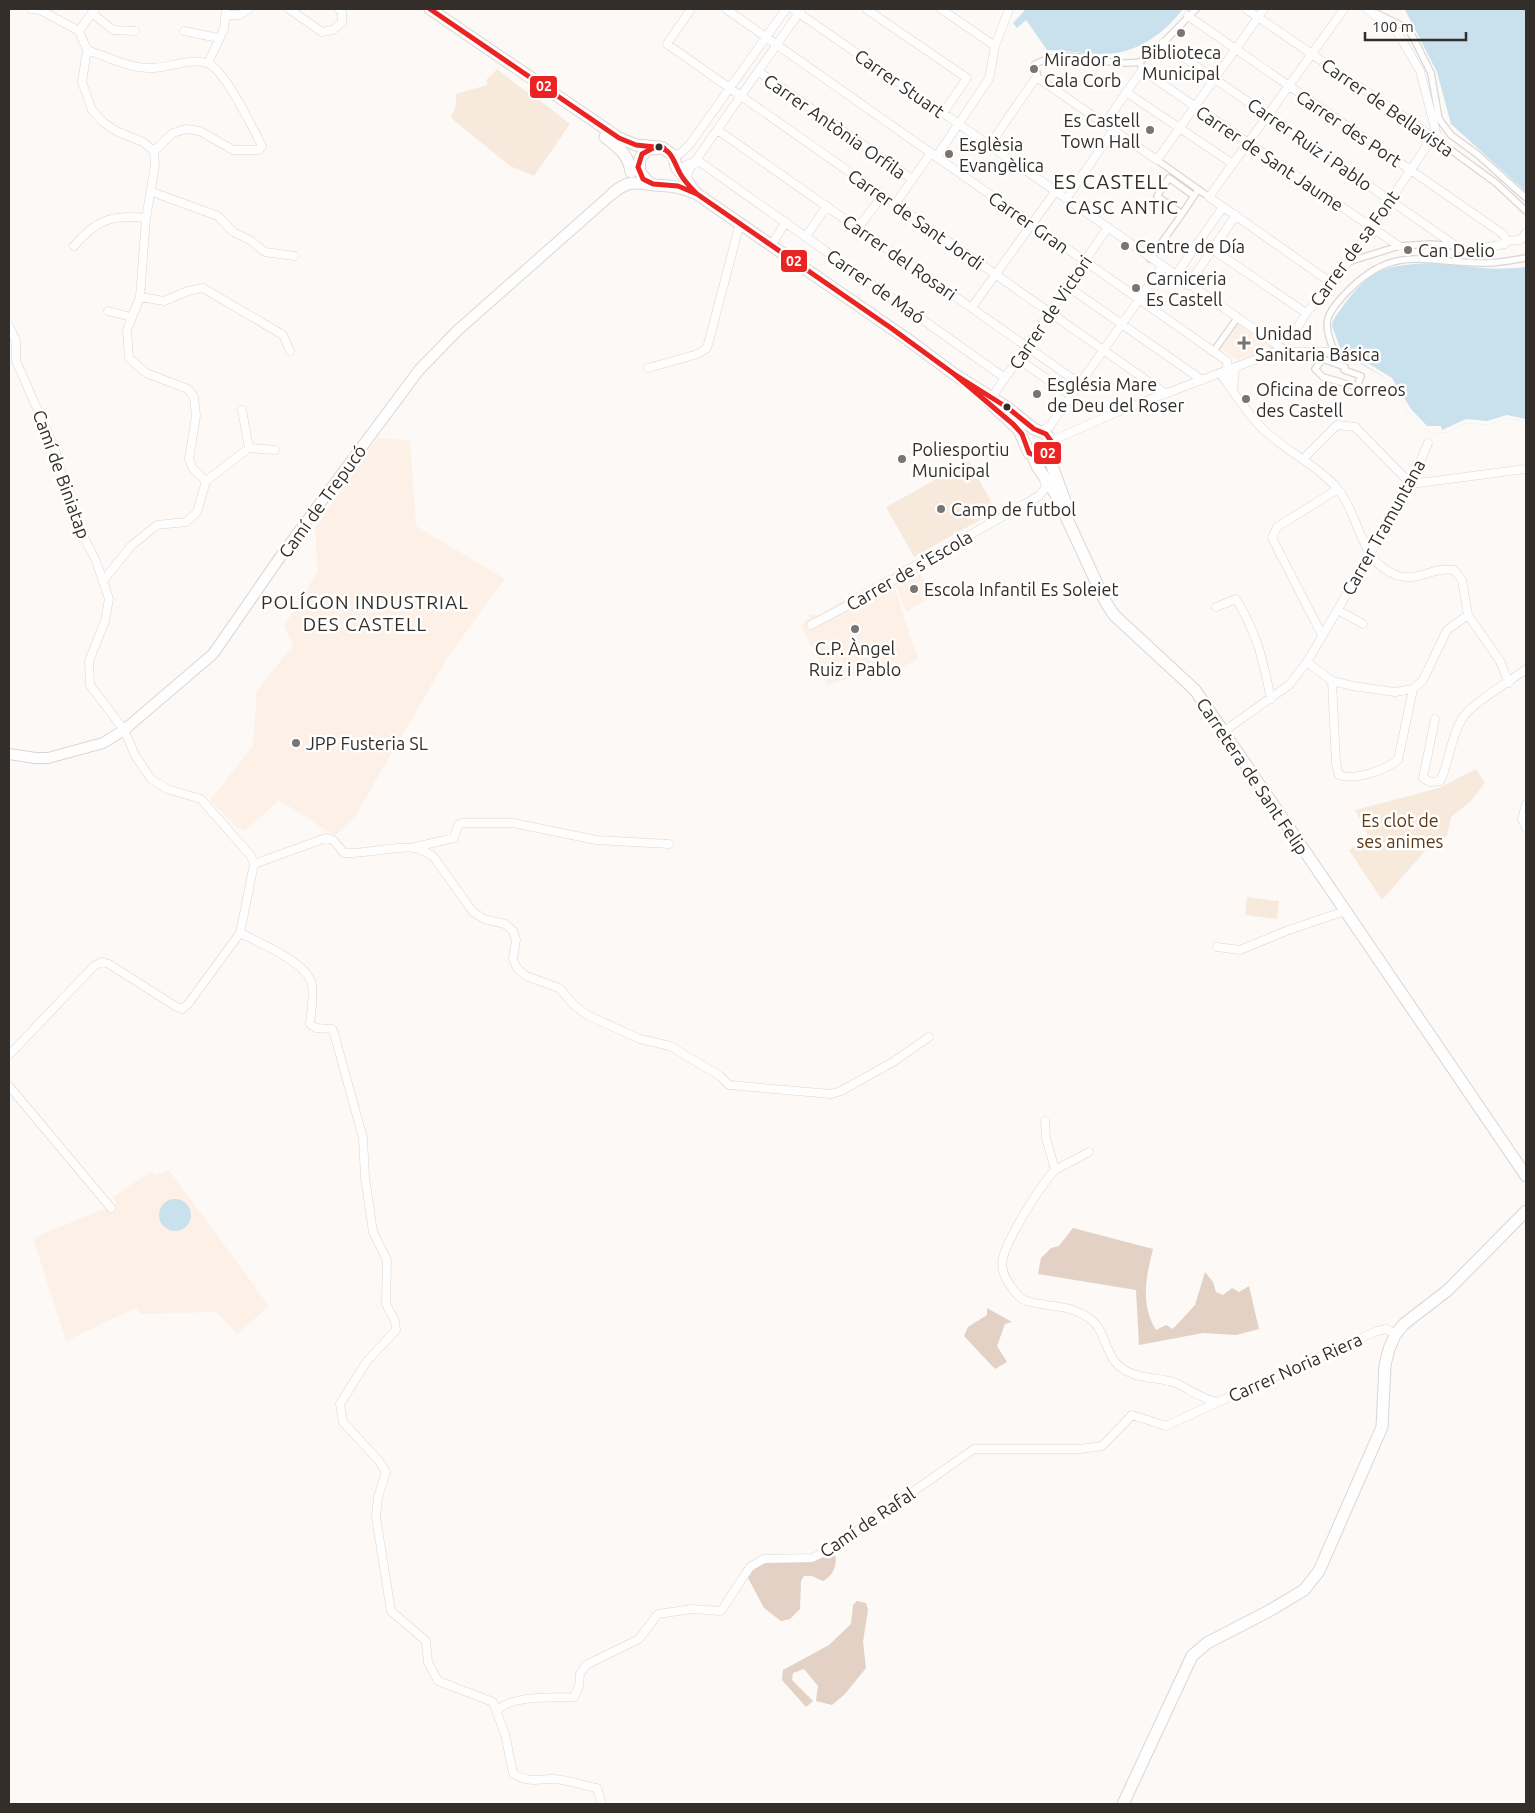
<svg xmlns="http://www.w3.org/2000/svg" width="1535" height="1813" font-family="Ubuntu,sans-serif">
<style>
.built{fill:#fdf0e6}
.green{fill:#f8e9dd}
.forest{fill:#e2d1c4}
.water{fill:#c9e0ed}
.pier{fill:#fcf9f7}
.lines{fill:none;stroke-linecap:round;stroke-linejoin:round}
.pedestrian-casing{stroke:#dad6d3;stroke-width:8}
.minor-casing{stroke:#dad6d3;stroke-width:9}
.tertiary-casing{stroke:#dad6d3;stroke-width:12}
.secondary-casing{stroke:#dad6d3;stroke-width:13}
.pedestrian{stroke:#fffefe;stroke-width:5.5}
.minor{stroke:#fffefe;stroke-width:8}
.tertiary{stroke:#fffefe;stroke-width:10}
.secondary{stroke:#fffefe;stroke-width:11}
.bus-1-casing{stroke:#fff;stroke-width:9}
.bus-1{stroke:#ea2423;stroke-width:5}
.poi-dot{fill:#797571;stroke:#fff;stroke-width:2}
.bus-dot{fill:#332e29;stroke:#fff;stroke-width:2}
.labels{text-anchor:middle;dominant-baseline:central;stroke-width:5;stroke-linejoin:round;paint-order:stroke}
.poi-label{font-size:18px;fill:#332e29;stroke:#fff;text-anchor:start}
.street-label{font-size:18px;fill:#332e29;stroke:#fff}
.park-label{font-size:18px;fill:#5f3812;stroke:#fff}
.neighbourhood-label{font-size:19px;letter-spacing:1px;fill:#332e29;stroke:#fff}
.quarter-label{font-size:20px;letter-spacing:1px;fill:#332e29;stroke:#fff}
.line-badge{stroke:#fff;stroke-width:2}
.badge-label{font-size:14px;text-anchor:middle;font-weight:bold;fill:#fff}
</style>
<rect width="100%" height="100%" fill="#fcf9f7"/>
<path class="built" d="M 1237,322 L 1273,347 L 1272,348 L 1237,360 L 1218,347 Z
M 377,438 L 410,440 L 416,526 L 505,579 L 449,655 L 355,816 L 335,836 L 279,800 L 245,831 L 236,827 L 210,800 L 253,746 L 257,691 L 293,645 L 284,626 L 318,571 L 315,528 Z
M 917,568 L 933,596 L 906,612 L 895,581 Z
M 890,574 L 918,659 L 890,673 L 881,676 L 860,675 L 827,685 L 819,661 L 801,626 L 809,618 L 809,614 L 818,615 Z
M 169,1170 L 269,1306 L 237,1334 L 216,1312 L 140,1314 L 137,1307 L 66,1341 L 33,1238 L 117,1204 L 113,1197 L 152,1171 L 155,1175 Z"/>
<path class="green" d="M 497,69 L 525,91 L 537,95 L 542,102 L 570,124 L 534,176 L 510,166 L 451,118 L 456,104 L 456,94 L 487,85 L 487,79 Z
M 969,461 L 996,511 L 914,557 L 886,507 Z
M 1476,769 L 1485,783 L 1471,801 L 1451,817 L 1447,836 L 1426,850 L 1382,900 L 1349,850 L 1369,838 L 1355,810 L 1439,788 Z
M 1247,897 L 1279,901 L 1277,919 L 1245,915 Z"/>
<path class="forest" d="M 1073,1228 L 1153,1249 C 1146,1276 1140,1304 1156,1330 L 1166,1325 L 1173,1329 L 1195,1305 L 1205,1272 L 1213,1282 L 1216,1292 L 1223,1295 L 1232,1288 L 1239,1292 L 1249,1286 L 1259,1329 L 1236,1335 L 1203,1333 L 1139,1345 L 1136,1290 L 1038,1274 L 1041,1258 L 1051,1248 L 1059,1246 Z
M 987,1308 L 1012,1322 L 1005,1324 L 997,1346 L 1007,1362 L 995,1369 L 964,1336 L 968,1327 L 987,1315 Z
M 831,1551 L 836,1558 C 835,1570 833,1575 823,1581 L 812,1576 L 804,1576 L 801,1581 L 800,1609 L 790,1619 L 781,1621 L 764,1608 L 747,1576 C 770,1548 786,1568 813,1560 C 819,1558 825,1554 831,1551 Z
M 857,1601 L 866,1603 L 868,1610 L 863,1642 L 866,1668 L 845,1694 L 832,1705 L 816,1701 L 818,1686 L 804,1669 L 793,1673 L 792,1680 L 813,1701 L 806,1707 L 782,1680 L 783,1670 L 829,1645 L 851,1624 L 853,1605 Z"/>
<path class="water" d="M 1026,9 L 1183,9 C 1162,36 1133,56 1097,54 C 1080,53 1064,50 1047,50 L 1026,20 L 1017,28 L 1013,23 Z
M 1401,9 L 1526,9 L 1526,192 L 1451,124 L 1437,72 L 1405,10 Z
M 1450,263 C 1476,269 1499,270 1526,267 L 1526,422 L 1507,418 L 1488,425 L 1466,423 L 1449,432 L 1432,434 L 1407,411 L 1389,380 L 1342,353 L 1332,326 L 1333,321 C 1370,264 1385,264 1450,263 Z
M159 1215a16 16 0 1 1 32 0a16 16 0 1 1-32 0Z"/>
<path class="pier" d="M 1352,357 L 1358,357 L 1392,378 L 1411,409 L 1427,426 L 1441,426 L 1442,430 L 1466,419 L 1487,421 L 1507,415 L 1526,419 L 1526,422 L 1507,418 L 1488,425 L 1466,423 L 1449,432 L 1432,434 L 1407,411 L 1389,380 Z"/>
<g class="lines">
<defs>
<path id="pedestrian" d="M 1376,13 L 1407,28 L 1413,37 L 1431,73 L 1439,119 L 1451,135 L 1477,154 L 1526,198
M 1140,62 L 1163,43 L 1196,9
M 1038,78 L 1035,64 C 1075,45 1101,68 1140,62 L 1142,70
M 1433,137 L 1496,183 L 1526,211
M 1157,160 L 1209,197
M 1194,196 L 1169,178 L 1157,196 L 1182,214 L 1198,190
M 1150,259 L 1182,214
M 1348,262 L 1399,246 L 1430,244 L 1456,246
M 1213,352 L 1238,317
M 1334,352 C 1324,323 1323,318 1344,295 C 1392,244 1420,262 1481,263 C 1495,264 1512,260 1526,258
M 1323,359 L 1345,367 L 1344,370 L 1361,376 L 1357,387 L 1323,377 L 1315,369 Z"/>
<path id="minor" d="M 31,9 L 40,10 L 79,31
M 289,9 L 322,32 L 333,30 L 342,22 L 342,12 L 339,9
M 691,9 L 667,44 L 1166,394
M 726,9 L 1227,361 L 1228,384
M 793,9 L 1283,349 L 1289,352 L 1334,352
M 866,9 L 967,78 L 943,113
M 941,9 L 995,46
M 1246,9 L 1433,137 L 1333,284 L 1306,313 L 1293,335
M 1367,9 L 1397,32 L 1420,71 L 1436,132
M 92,13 L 113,30 L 135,31
M 227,15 L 239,15 L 249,9
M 1188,16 L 1503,234 L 1507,241
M 79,31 L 87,50 L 82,82 L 92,110 L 103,122 L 116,131 L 143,142 L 154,151 L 155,165 L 146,218 L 140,297 L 127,330 L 129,358 L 146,373 L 188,389 L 194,397 L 196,416 L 189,459 L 193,469 L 206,481 L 197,512 L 186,522 L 157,525 L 131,546 L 103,581
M 79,31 L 94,10
M 184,31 L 218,38
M 1163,43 L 1456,246 L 1468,251 L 1505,244 L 1507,241 L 1520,240 L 1526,233
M 87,50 C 108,57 130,69 153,68 C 171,67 190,58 207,63 C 225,69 253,129 262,146 L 259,150 L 233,150 L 200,131 L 186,129 L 173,133 L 154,151
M 208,63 L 224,29 L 226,9
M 759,72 L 912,179
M 1126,92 L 1233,164
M 1105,123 L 1142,70 L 1399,246
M 719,131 L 1080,384
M 989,146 L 1035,79 L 1038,78 L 1157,160 L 1264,9
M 674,156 L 681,153 L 690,144 L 786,9
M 936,157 L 989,79 L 995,46 L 1009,9
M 676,170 L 697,160 L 1005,378
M 686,182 L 689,170 L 801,10
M 152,192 L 218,216 L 233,232 L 250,240 L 265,252 L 294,256
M 1066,199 L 1114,129
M 895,204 L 931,153
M 858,228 L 883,195
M 806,236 L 827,206
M 771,245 L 786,222
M 74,246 C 96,220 112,214 146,218
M 1212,249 L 1306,313
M 1175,276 L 1223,207
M 1333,284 L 1209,197 L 1344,9
M 1188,285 L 1236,215
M 1067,286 L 1202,380
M 140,297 L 164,301 L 188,291 L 203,288 L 283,335 L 290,351
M 972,307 L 1055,192
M 108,311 L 131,317
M 9,326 L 16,341 L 16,361 L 55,449 L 73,516 L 96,561 L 109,599 L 105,621 L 89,661 L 90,685 L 124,730 L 135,755 L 151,779 L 167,789 L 201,799 L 251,856 L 254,864 L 240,933 L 188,1004 L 182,1009 L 175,1006 L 109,964 L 102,962 L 94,966 L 9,1055
M 1018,359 L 1072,396
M 648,368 L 698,354 L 707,348 L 740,223
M 1220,373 C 1234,392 1247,414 1264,430 C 1287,452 1317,465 1338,489 C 1360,516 1360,562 1396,575 C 1417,583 1433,566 1454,570 L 1462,580 L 1468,615 L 1500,661 L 1509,683
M 1233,391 L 1235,367
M 992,397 L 1108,227
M 1042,431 L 1050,426 L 1162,267
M 1051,441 L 1117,412 L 1283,349
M 249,448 L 275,450
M 1304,458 L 1337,425 L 1355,427 L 1411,484 L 1526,469
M 206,481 L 249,448 L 242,410
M 1216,607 L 1236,599 C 1257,633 1263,660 1271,699
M 1338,610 L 1363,624
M 811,625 L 890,583 L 902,573 L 1039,496 L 1046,487 L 1044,479
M 1322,635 L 1272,538 L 1277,527 L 1338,489
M 1307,662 L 1332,681 L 1353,686 L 1395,692 L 1413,689 L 1423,680 L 1447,630 L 1468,615
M 1332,681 L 1336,764 L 1339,775 C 1355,781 1385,770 1398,760 L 1413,689
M 1435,719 L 1423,778 L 1430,782 L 1440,781 C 1450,761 1450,738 1462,719 C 1471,703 1510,682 1526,669
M 1224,731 L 1289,685 L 1307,662 L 1411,484 L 1428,443
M 1526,804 L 1522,819 L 1526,828
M 415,847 L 454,838 L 458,825 L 463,823 L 513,823 L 596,840 L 669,844
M 254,864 L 326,838 L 334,841 L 344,853 C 364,854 400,845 415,848 C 421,849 427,853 433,856 L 473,912 L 484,919 L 505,924 L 513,931 L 516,940 L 513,959 L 517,968 L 526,976 L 559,988 L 575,1006 L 587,1015 L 640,1039 L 670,1046 L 720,1076 L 729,1085 L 831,1094 L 841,1091 L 893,1062 L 929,1037
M 240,933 C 258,942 309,963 312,985 C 314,997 311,1012 310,1024 L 316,1028 L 332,1029 L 334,1033 L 363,1138 L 365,1177 L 373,1232 L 387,1260 L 386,1304 L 395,1321 L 396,1330 L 367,1361 L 340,1404 L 343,1422 L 379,1461 L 386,1472 L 378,1497 L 376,1517 L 391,1611 L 426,1641 L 428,1662 L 438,1681 L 493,1702 L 505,1734 L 513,1773 C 530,1786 544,1776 562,1780 C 574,1782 585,1786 597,1788 L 602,1804
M 1217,947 L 1240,950 L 1286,931 L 1345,911
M 9,1086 L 111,1208
M 1045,1121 L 1046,1138 L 1055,1170 C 1040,1186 1008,1237 1003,1258 C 1000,1270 1006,1280 1013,1289 C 1016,1294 1022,1300 1027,1301 C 1050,1308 1066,1303 1089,1318 C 1105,1329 1104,1349 1116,1363 C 1130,1379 1155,1377 1173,1382 C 1189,1388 1200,1399 1218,1402 L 1377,1331 L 1387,1329 L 1395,1335
M 1055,1170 L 1089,1152
M 498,1710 C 512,1695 553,1698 574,1697 L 579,1686 L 580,1674 L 586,1665 L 639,1639 L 658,1614 L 692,1609 L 721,1611 L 750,1567 L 764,1559 L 812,1558 L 831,1549 L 974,1449 L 1080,1449 L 1102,1446 L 1132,1415 L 1166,1426 L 1218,1402"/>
<path id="tertiary" d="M 9,754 L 35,758 L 48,758 L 103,743 L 124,730 L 213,654 L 283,553 L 419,370 L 458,330 L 613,193"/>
<path id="secondary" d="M 430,9 L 619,138 L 636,145 L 659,147
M 605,137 C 618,147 629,155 631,172
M 649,183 L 639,171 L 640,158 L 648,149 L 663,148 L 674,156 L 676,166 L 695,192
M 613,193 C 630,179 636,183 656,185 C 671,186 683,187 697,194 L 907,339 L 954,374 L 1008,408 L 1034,429 L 1046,434 L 1051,441 L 1048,455 L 1065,501
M 990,403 L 1019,430 L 1029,453 L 1039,457
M 1033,456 L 1037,466 L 1055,493 L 1105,601 L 1114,615 L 1195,690 L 1526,1176
M 1123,1804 L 1192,1656 L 1207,1643 L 1269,1611 L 1304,1590 L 1319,1571 L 1382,1427 L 1385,1365 L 1389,1349 L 1395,1335 L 1404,1324 L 1448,1290 L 1526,1211"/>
</defs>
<use href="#pedestrian" class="pedestrian-casing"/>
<use href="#minor" class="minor-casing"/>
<use href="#tertiary" class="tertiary-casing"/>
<use href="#secondary" class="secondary-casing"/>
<use href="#pedestrian" class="pedestrian"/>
<use href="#minor" class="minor"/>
<use href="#tertiary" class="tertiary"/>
<use href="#secondary" class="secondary"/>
<defs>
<path id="bus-1" d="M 430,9 L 619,138 L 636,145 L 664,148
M 655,147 C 673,148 673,162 681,175 C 685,182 691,188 697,194 L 678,186 L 653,184 L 643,179 L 638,167 L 642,154 Z
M 697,194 L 891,328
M 697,194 L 891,328
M 891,328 L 954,374
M 891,328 L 954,374
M 954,374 L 1008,408 L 1034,429 L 1046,434 L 1051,441 L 1048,453 L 1039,457 L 1029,453 L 1022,434 L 1013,424 Z"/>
</defs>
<use href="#bus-1" class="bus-1-casing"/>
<use href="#bus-1" class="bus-1"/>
</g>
<g class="poi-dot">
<circle cx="1181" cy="33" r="5"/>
<circle cx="1034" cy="69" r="5"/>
<circle cx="1150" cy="130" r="5"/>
<circle cx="949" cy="154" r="5"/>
<circle cx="1125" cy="246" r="5"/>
<circle cx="1408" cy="250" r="5"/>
<circle cx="1136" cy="288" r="5"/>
<path d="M1241.5 335.5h5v5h5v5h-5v5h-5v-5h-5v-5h5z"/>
<circle cx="1037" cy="394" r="5"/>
<circle cx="1246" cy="399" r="5"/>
<circle cx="902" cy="459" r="5"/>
<circle cx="941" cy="509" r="5"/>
<circle cx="914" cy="589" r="5"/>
<circle cx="855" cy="629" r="5"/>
<circle cx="296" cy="743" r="5"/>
</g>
<g class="bus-dot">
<circle cx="659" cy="147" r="4.5"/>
<circle cx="1007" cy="407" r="4.5"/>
</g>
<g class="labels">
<g class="poi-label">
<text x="1181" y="52" text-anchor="middle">Biblioteca<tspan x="1181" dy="21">Municipal</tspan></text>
<text x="1044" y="59">Mirador a<tspan x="1044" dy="21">Cala Corb</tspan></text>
<text x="1140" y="120" text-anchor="end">Es Castell<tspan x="1140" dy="21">Town Hall</tspan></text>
<text x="959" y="144">Esglèsia<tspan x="959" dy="21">Evangèlica</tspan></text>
<text x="1135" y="246">Centre de Día</text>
<text x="1418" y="250">Can Delio</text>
<text x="1146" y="278">Carniceria<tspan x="1146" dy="21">Es Castell</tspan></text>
<text x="1255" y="333">Unidad<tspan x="1255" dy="21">Sanitaria Básica</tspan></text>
<text x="1047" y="384">Església Mare<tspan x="1047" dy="21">de Deu del Roser</tspan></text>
<text x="1256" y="389">Oficina de Correos<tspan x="1256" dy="21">des Castell</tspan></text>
<text x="912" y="449">Poliesportiu<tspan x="912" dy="21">Municipal</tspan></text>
<text x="951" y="509">Camp de futbol</text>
<text x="924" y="589">Escola Infantil Es Soleiet</text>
<text x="855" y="648" text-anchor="middle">C.P. Àngel<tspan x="855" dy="21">Ruiz i Pablo</tspan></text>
<text x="306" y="743">JPP Fusteria SL</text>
</g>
<g class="street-label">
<text transform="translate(900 83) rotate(35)">Carrer Stuart</text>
<text transform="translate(1388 107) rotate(35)">Carrer de Bellavista</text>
<text transform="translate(835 126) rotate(35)">Carrer Antònia Orfila</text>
<text transform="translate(1349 128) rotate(34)">Carrer des Port</text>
<text transform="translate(1310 144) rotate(35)">Carrer Ruiz i Pablo</text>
<text transform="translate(1270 158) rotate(34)">Carrer de Sant Jaume</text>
<text transform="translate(916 219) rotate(35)">Carrer de Sant Jordi</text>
<text transform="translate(1029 222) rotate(35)">Carrer Gran</text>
<text transform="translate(1354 248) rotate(-54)">Carrer de sa Font</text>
<text transform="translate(900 257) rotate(35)">Carrer del Rosari</text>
<text transform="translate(876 286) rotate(35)">Carrer de Maó</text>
<text transform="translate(1050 312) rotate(-56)">Carrer de Victori</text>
<text transform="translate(62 474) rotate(70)">Camí de Biniatap</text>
<text transform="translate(322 501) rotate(-54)">Camí de Trepucó</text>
<text transform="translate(1383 527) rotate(-61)">Carrer Tramuntana</text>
<text transform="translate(909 570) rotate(-30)">Carrer de s'Escola</text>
<text transform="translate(1253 776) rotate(56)">Carretera de Sant Felip</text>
<text transform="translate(1295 1367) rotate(-24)">Carrer Noria Riera</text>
<text transform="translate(867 1522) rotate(-34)">Camí de Rafal</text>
</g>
<g class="park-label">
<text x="1400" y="820">Es clot de<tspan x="1400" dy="21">ses animes</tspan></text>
</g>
<g class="neighbourhood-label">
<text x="1122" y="207">CASC ANTIC</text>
<text x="365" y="602">POLÍGON INDUSTRIAL<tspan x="365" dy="22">DES CASTELL</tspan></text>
</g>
<g class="quarter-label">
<text x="1111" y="181">ES CASTELL</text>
</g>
</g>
<g class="line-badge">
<rect x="529" y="75" width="29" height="24" rx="5" fill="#ea2423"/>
<rect x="780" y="249" width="28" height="24" rx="5" fill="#ea2423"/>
<rect x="1033" y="441" width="29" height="24" rx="5" fill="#ea2423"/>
</g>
<g class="badge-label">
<text x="544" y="91">02</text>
<text x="794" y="266">02</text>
<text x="1048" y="458">02</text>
</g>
<rect width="1535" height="1813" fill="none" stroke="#332e29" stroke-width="20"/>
<path d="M1365 32v8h101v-8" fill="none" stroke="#332e29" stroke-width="2.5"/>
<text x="1372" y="32" font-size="15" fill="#332e29" stroke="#ffffff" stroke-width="4" paint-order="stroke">100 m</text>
</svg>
